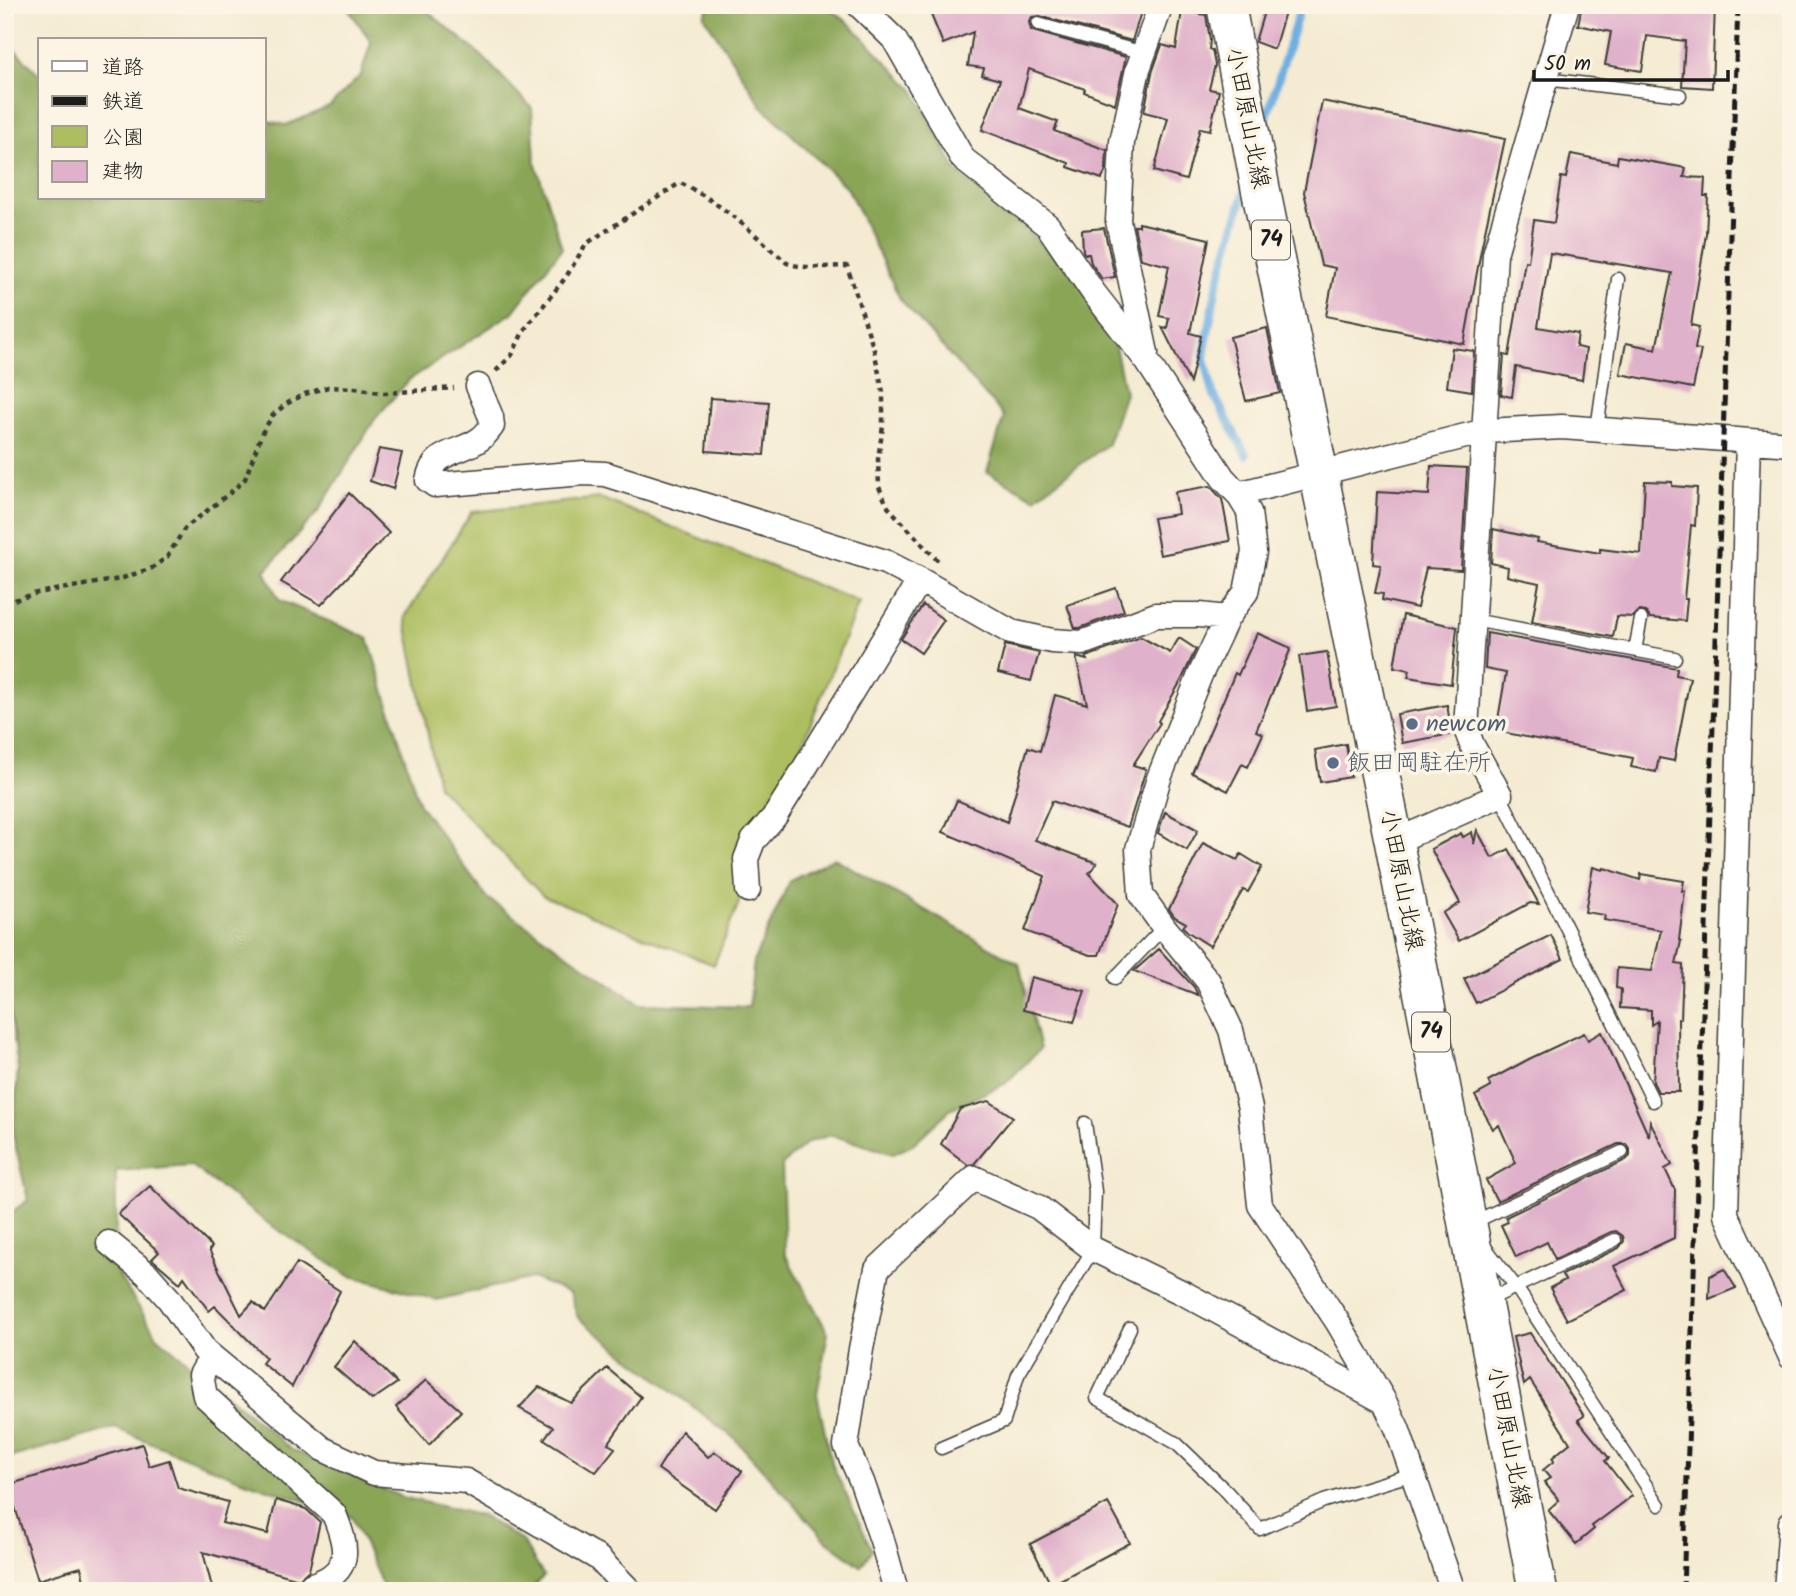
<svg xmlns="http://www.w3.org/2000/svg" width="1796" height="1596" font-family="Kalam,'Klee One',sans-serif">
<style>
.green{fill:#adbe61;stroke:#646d3e;stroke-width:2}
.forest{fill:#8aa557;stroke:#53603a;stroke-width:2}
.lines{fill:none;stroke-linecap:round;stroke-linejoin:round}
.stream{stroke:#6fafe2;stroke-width:8}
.building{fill:#e0b1ca}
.lane-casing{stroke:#3c3b37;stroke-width:15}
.street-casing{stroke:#3c3b37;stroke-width:27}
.primary-casing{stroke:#3c3b37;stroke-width:41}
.path{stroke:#3c3b37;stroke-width:4.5;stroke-dasharray:5 5;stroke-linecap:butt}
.lane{stroke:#fff;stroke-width:12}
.street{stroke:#fff;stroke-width:24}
.primary{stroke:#fff;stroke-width:38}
.rail{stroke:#1c1c1c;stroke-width:5;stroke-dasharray:10 5;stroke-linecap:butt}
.service-dot{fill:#5c6f8a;stroke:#fcf5e5;stroke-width:2.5}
.labels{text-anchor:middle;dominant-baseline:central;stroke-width:7;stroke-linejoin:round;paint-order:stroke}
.shield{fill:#fcf5e5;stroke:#5f5d58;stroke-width:2}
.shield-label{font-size:23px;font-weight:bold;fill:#1c1c1c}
.street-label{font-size:24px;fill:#1c1c1c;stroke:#fcf5e5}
.service-label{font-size:24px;fill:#4e5e75;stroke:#fcf5e5;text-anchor:start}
</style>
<rect width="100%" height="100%" fill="#fcf5e5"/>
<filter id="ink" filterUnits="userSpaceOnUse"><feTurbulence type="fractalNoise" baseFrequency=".0143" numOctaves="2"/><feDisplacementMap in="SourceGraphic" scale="14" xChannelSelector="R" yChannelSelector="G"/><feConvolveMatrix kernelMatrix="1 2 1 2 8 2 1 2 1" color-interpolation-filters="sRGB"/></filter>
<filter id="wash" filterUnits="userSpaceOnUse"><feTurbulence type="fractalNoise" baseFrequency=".00686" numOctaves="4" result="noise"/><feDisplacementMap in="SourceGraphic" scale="28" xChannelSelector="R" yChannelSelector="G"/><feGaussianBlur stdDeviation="1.57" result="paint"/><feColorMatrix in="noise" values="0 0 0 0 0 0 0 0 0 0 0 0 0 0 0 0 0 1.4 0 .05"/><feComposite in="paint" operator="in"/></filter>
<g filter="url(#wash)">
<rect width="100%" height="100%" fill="#f4ebd2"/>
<path class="green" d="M 600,498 L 859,602 L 714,965 L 543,896 L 438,786 L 405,617 L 472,512 Z"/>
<path class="forest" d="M 346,5 L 420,5 L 482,56 L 532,108 L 535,161 L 562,248 L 512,313 L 409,380 L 375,419 L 318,512 L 265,571 L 279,600 L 368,638 L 419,804 L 487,898 L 640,1004 L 749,1007 L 754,960 L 790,880 L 834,858 L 1019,964 L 1040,1049 L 1005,1084 L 952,1108 L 911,1146 L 893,1154 L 831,1135 L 808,1142 L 782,1165 L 785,1254 L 828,1333 L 817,1394 L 831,1462 L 872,1550 L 861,1566 L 827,1541 L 735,1439 L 578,1318 L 570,1293 L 532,1278 L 436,1300 L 348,1275 L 269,1224 L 190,1165 L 116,1171 L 116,1271 L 157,1336 L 292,1450 L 402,1497 L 482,1516 L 522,1541 L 544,1576 L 529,1591 L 385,1591 L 352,1517 L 242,1480 L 115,1428 L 5,1459 L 5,1217 L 28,1200 L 13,1136 L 18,1068 L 8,997 L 5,901 L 5,40 L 40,75 L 40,198 L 264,198 L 264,120 L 286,125 L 329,107 L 361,75 L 371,42 Z
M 709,5 L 826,5 L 851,25 L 914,90 L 957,172 L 1071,269 L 1114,341 L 1125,393 L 1108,444 L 1035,498 L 987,472 L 1004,416 L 900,299 L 848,189 L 761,105 L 704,16 Z"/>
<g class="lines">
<path class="stream" d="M 1264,126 L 1301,5
M 1245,189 L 1216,290 L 1204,355 L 1213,393 L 1246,455"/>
</g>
<g id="blocks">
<path class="building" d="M 927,5 L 1143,5 L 1132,41 L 1040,16 L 1032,17 L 1029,22 L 1031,30 L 1036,32 L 1126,57 L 1115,104 L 1084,92 L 1085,89 L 1029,69 L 1019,108 L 1058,122 L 1054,131 L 1107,150 L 1106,170 L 1102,179 L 1068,167 L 1069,163 L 982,130 L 1000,80 L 982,75 L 984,68 L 968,66 L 973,32 L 943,44 Z
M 1266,5 L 1287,5 L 1274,49 L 1255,42 Z
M 1582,5 L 1609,5 L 1649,10 L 1650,8 L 1685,14 L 1686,5 L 1715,5 L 1712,88 L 1682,86 L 1685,41 L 1647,36 L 1642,71 L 1605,65 L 1611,32 L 1578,25 Z
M 1182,11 L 1206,15 L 1210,40 L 1209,49 L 1212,50 L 1215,65 L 1209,89 L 1219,91 L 1210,130 L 1200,128 L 1186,180 L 1154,171 L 1168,118 L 1144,112 L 1152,73 L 1162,45 L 1176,49 Z
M 1322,101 L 1505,139 L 1481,250 L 1464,344 L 1326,316 L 1335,268 L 1321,265 L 1304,192 Z
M 1571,154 L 1617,163 L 1618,156 L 1686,168 L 1684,177 L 1705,178 L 1704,196 L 1708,196 L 1706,234 L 1691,325 L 1699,327 L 1695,349 L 1701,350 L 1693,388 L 1620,374 L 1626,343 L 1656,349 L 1672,273 L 1550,253 L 1538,327 L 1578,334 L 1576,347 L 1586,349 L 1582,380 L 1516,367 L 1512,397 L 1501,395 L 1504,355 L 1509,356 L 1525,261 L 1528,262 L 1534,220 L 1554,223 L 1561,177 L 1566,178 Z
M 1139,223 L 1209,239 L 1190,333 L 1201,336 L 1190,383 L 1162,327 L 1167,328 L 1169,318 L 1159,316 L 1169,266 L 1141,259 L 1134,226 L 1139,226 Z
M 1104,228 L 1115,277 L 1102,279 L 1091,263 L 1089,254 L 1085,254 L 1083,251 L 1082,230 Z
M 1267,328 L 1280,393 L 1246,401 L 1230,337 Z
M 1452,348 L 1474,351 L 1472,391 L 1447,387 Z
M 710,398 L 769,402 L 764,455 L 706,451 Z
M 379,449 L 402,453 L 393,489 L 370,481 Z
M 1431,466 L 1467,468 L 1461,570 L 1426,568 L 1417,608 L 1382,600 L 1383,594 L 1375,593 L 1381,565 L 1373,564 L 1377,492 L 1429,495 Z
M 1645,481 L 1672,482 L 1672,486 L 1697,488 L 1695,526 L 1691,525 L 1684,599 L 1687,599 L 1685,621 L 1650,618 L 1646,612 L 1639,611 L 1633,617 L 1617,616 L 1613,637 L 1532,622 L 1539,583 L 1507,576 L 1508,567 L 1491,563 L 1493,529 L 1538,539 L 1537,542 L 1600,553 L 1600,549 L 1641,554 Z
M 1210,486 L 1222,499 L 1230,541 L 1160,555 L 1153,518 L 1178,514 L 1175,492 Z
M 349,493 L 389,533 L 321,605 L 281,582 Z
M 1116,588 L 1124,611 L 1080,628 L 1075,628 L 1067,605 Z
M 923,605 L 944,620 L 921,653 L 901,639 Z
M 1403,615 L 1457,627 L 1451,684 L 1408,677 L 1410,670 L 1394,667 Z
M 1257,633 L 1291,648 L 1256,731 L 1263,734 L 1248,767 L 1242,764 L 1228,791 L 1192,773 L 1235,673 L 1238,675 Z
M 1487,633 L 1677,668 L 1676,675 L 1690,678 L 1674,761 L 1659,758 L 1656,772 L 1631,767 L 1633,758 L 1496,731 L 1506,673 L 1485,669 Z
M 1141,637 L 1170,653 L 1179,638 L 1196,649 L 1182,679 L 1158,721 L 1160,723 L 1133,765 L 1146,769 L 1128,827 L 1052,801 L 1035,840 L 1097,863 L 1089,873 L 1118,904 L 1099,955 L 1090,955 L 1025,931 L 1045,876 L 943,832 L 957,800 L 1007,822 L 1028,747 L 1040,751 L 1055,695 L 1087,704 L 1076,657 L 1087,660 L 1086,657 Z
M 1005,645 L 1039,653 L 1031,681 L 998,673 Z
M 1327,652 L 1336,706 L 1307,711 L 1299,656 Z
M 1447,705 L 1452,734 L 1402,743 L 1397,714 Z
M 1346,744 L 1351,777 L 1320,782 L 1315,750 Z
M 1165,812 L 1198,830 L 1187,850 L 1158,833 Z
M 1477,830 L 1492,858 L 1509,849 L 1539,904 L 1530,903 L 1459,941 L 1443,913 L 1460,903 L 1431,849 L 1461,833 L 1463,837 L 1472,832 L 1474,844 Z
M 1203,843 L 1237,860 L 1241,854 L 1262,867 L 1248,892 L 1243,890 L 1210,946 L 1188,932 L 1183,927 L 1186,923 L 1175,917 L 1169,909 Z
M 1593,867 L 1603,870 L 1604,868 L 1640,880 L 1641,874 L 1684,881 L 1682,891 L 1685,891 L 1679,940 L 1681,941 L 1676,964 L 1683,965 L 1681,1019 L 1678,1019 L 1679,1092 L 1658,1092 L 1653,1082 L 1657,1021 L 1651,1025 L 1651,1010 L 1620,1008 L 1621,989 L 1616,988 L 1617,968 L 1652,971 L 1661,930 L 1604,920 L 1605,915 L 1585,912 Z
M 1551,935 L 1563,959 L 1476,1003 L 1464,979 Z
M 1159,949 L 1194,987 L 1198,995 L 1134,971 Z
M 1031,977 L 1085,991 L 1074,1022 L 1023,1010 Z
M 1602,1032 L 1649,1137 L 1650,1121 L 1672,1165 L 1665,1169 L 1675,1190 L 1674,1238 L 1614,1266 L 1627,1290 L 1567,1320 L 1550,1288 L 1565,1280 L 1562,1275 L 1619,1248 L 1624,1241 L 1623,1236 L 1616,1231 L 1611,1232 L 1555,1259 L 1547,1242 L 1516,1257 L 1501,1225 L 1508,1222 L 1506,1217 L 1626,1160 L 1630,1156 L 1630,1149 L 1626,1144 L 1618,1144 L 1497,1201 L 1486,1180 L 1516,1163 L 1499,1125 L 1493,1129 L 1475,1096 L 1491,1087 L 1488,1081 L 1529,1059 L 1584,1033 L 1588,1040 Z
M 989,1101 L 1013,1117 L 974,1164 L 968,1165 L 941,1144 L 960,1109 Z
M 150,1186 L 212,1247 L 209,1250 L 241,1315 L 253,1302 L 265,1312 L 297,1263 L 340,1291 L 292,1387 L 262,1363 L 266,1358 L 215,1306 L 209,1311 L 184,1277 L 180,1283 L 152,1259 L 159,1252 L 118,1214 Z
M 1724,1269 L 1736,1288 L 1709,1299 L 1710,1276 Z
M 1530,1333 L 1584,1416 L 1578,1420 L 1609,1458 L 1605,1461 L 1632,1496 L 1592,1526 L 1594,1529 L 1576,1544 L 1548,1510 L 1559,1500 L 1544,1482 L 1550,1478 L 1543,1470 L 1554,1461 L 1552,1458 L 1570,1443 L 1530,1380 L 1524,1385 L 1513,1337 Z
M 355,1341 L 397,1383 L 372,1400 L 334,1367 Z
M 607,1368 L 641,1397 L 608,1444 L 615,1448 L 596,1472 L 544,1439 L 553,1427 L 519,1408 L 539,1387 L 571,1403 Z
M 426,1380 L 461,1411 L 429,1445 L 396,1407 Z
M 682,1431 L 708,1457 L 715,1452 L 742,1471 L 715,1509 L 658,1469 Z
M 142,1444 L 149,1466 L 169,1460 L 178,1488 L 228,1502 L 222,1523 L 268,1534 L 276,1500 L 306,1509 L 320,1522 L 309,1570 L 299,1579 L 203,1552 L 213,1591 L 86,1591 L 81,1567 L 38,1580 L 8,1485 Z
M 1108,1503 L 1130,1543 L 1051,1585 L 1030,1544 Z"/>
</g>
</g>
<g filter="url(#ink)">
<use href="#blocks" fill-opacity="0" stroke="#3c3b37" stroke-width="2"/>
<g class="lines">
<defs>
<path id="lane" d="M 1038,24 L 1144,53
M 1545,79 L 1680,95
M 1597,429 L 1618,279
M 1473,620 L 1675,658
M 1635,650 L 1641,619
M 1500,795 L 1653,1101
M 1115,978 L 1164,927
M 1472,1223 L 1622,1152
M 1485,1247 L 1516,1287 L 1659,1505
M 1486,1301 L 1615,1240
M 1130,1328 L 1097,1398 L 1176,1443 L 1227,1492 L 1260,1529 L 1324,1501 L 1413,1474
M 941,1448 L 1004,1421 L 1018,1375 L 1093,1249 L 1095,1191 L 1085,1123"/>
<path id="street" d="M 859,5 L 894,39 L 963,159 L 1048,226 L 1093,292 L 1147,361 L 1223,478 L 1238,494 L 1249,512 L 1254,552 L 1246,592 L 1227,618 L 1200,675 L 1159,778 L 1138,849 L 1141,895 L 1164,927 L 1208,981 L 1231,1030 L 1250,1108 L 1260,1205 L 1337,1321 L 1384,1401 L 1397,1428 L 1453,1591
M 1146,353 L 1118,221 L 1122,142 L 1138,69 L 1161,5
M 478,386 L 491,417 L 492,426 C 488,431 485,436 480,439 C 460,454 434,449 428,480 L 435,485 L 584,473 L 605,474 L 885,562 L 920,580 L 1011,632 L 1052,641 L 1082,643 L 1156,615 L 1200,615 L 1227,618
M 1748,441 L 1726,1214 L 1791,1357
M 1238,494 L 1485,431 L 1562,427 L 1791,444
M 1394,842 L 1500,795 L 1472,745 L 1466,729 L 1495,254 L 1567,5
M 748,890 L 746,859 L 753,841 L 775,816 L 798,779 L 920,580
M 109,1243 L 147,1274 L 169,1299 L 205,1351 L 323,1449 L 374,1473 L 466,1481 L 598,1558 L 630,1591
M 211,1357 L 201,1375 L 205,1396 L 334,1514 C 348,1548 353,1572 312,1585
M 896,1591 L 882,1540 L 862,1482 L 846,1446 L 861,1349 L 877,1269 L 974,1178 L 1038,1207 L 1093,1249 L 1187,1295 L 1383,1401
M 1786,1591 L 1791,1523"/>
<path id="primary" d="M 1226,5 L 1260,186 L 1394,842 L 1538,1591"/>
</defs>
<use href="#lane" class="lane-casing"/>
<use href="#street" class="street-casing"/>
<use href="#primary" class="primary-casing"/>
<path class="path" d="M 496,371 L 512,355 L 524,330 L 566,277 L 586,244 L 680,183 C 721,202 754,234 787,263 C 805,270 828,266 847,266 L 874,350 L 883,392 L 883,426 L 878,459 L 879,487 L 888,507 L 938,561
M 5,603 L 37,593 L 120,579 L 152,568 L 167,557 L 185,528 L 231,492 L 245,479 L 262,433 L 273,415 L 286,404 L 305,394 L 328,387 L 355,388 L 385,393 L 454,388"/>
<use href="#lane" class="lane"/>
<use href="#street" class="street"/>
<use href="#primary" class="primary"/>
<path class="rail" d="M 1683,1591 L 1738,5"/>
</g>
</g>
<g class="service-dot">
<circle cx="1412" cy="724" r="7"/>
<circle cx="1333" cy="763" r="7"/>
</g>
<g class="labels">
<g class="shield">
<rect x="1252" y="220.5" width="38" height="39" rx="5"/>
<rect x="1412" y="1012.5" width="38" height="39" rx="5"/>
</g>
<g class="shield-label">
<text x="1271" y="240">74</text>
<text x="1431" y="1032">74</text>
</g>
<g class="street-label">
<text transform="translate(1247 118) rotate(79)">小田原山北線</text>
<text transform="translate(1401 880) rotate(79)">小田原山北線</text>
<text transform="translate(1508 1437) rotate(79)">小田原山北線</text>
</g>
<g class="service-label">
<text x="1426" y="724">newcom</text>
<text x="1347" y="763">飯田岡駐在所</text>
</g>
</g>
<rect width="1796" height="1596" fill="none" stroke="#fcf5e5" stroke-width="28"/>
<rect x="38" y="38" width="228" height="161" fill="#fcf5e5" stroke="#a29e95" stroke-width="2"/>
<rect x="52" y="61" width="35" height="10" fill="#ffffff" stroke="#a29e95" stroke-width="2"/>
<text x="102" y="74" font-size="21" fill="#1c1c1c">道路</text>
<rect x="52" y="96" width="35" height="10" fill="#1c1c1c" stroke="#a29e95" stroke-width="2"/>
<text x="102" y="108" font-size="21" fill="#1c1c1c">鉄道</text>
<rect x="52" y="126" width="35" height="21" fill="#adbe61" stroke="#a29e95" stroke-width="2"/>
<text x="102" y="144" font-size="21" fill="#1c1c1c">公園</text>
<rect x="52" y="161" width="35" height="21" fill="#e0b1ca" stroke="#a29e95" stroke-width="2"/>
<text x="102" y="178" font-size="21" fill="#1c1c1c">建物</text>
<path d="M1534 70v10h194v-10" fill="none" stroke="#1c1c1c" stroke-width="3.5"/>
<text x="1544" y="70" font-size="21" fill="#1c1c1c" stroke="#fcf5e5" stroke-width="5" paint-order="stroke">50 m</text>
</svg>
